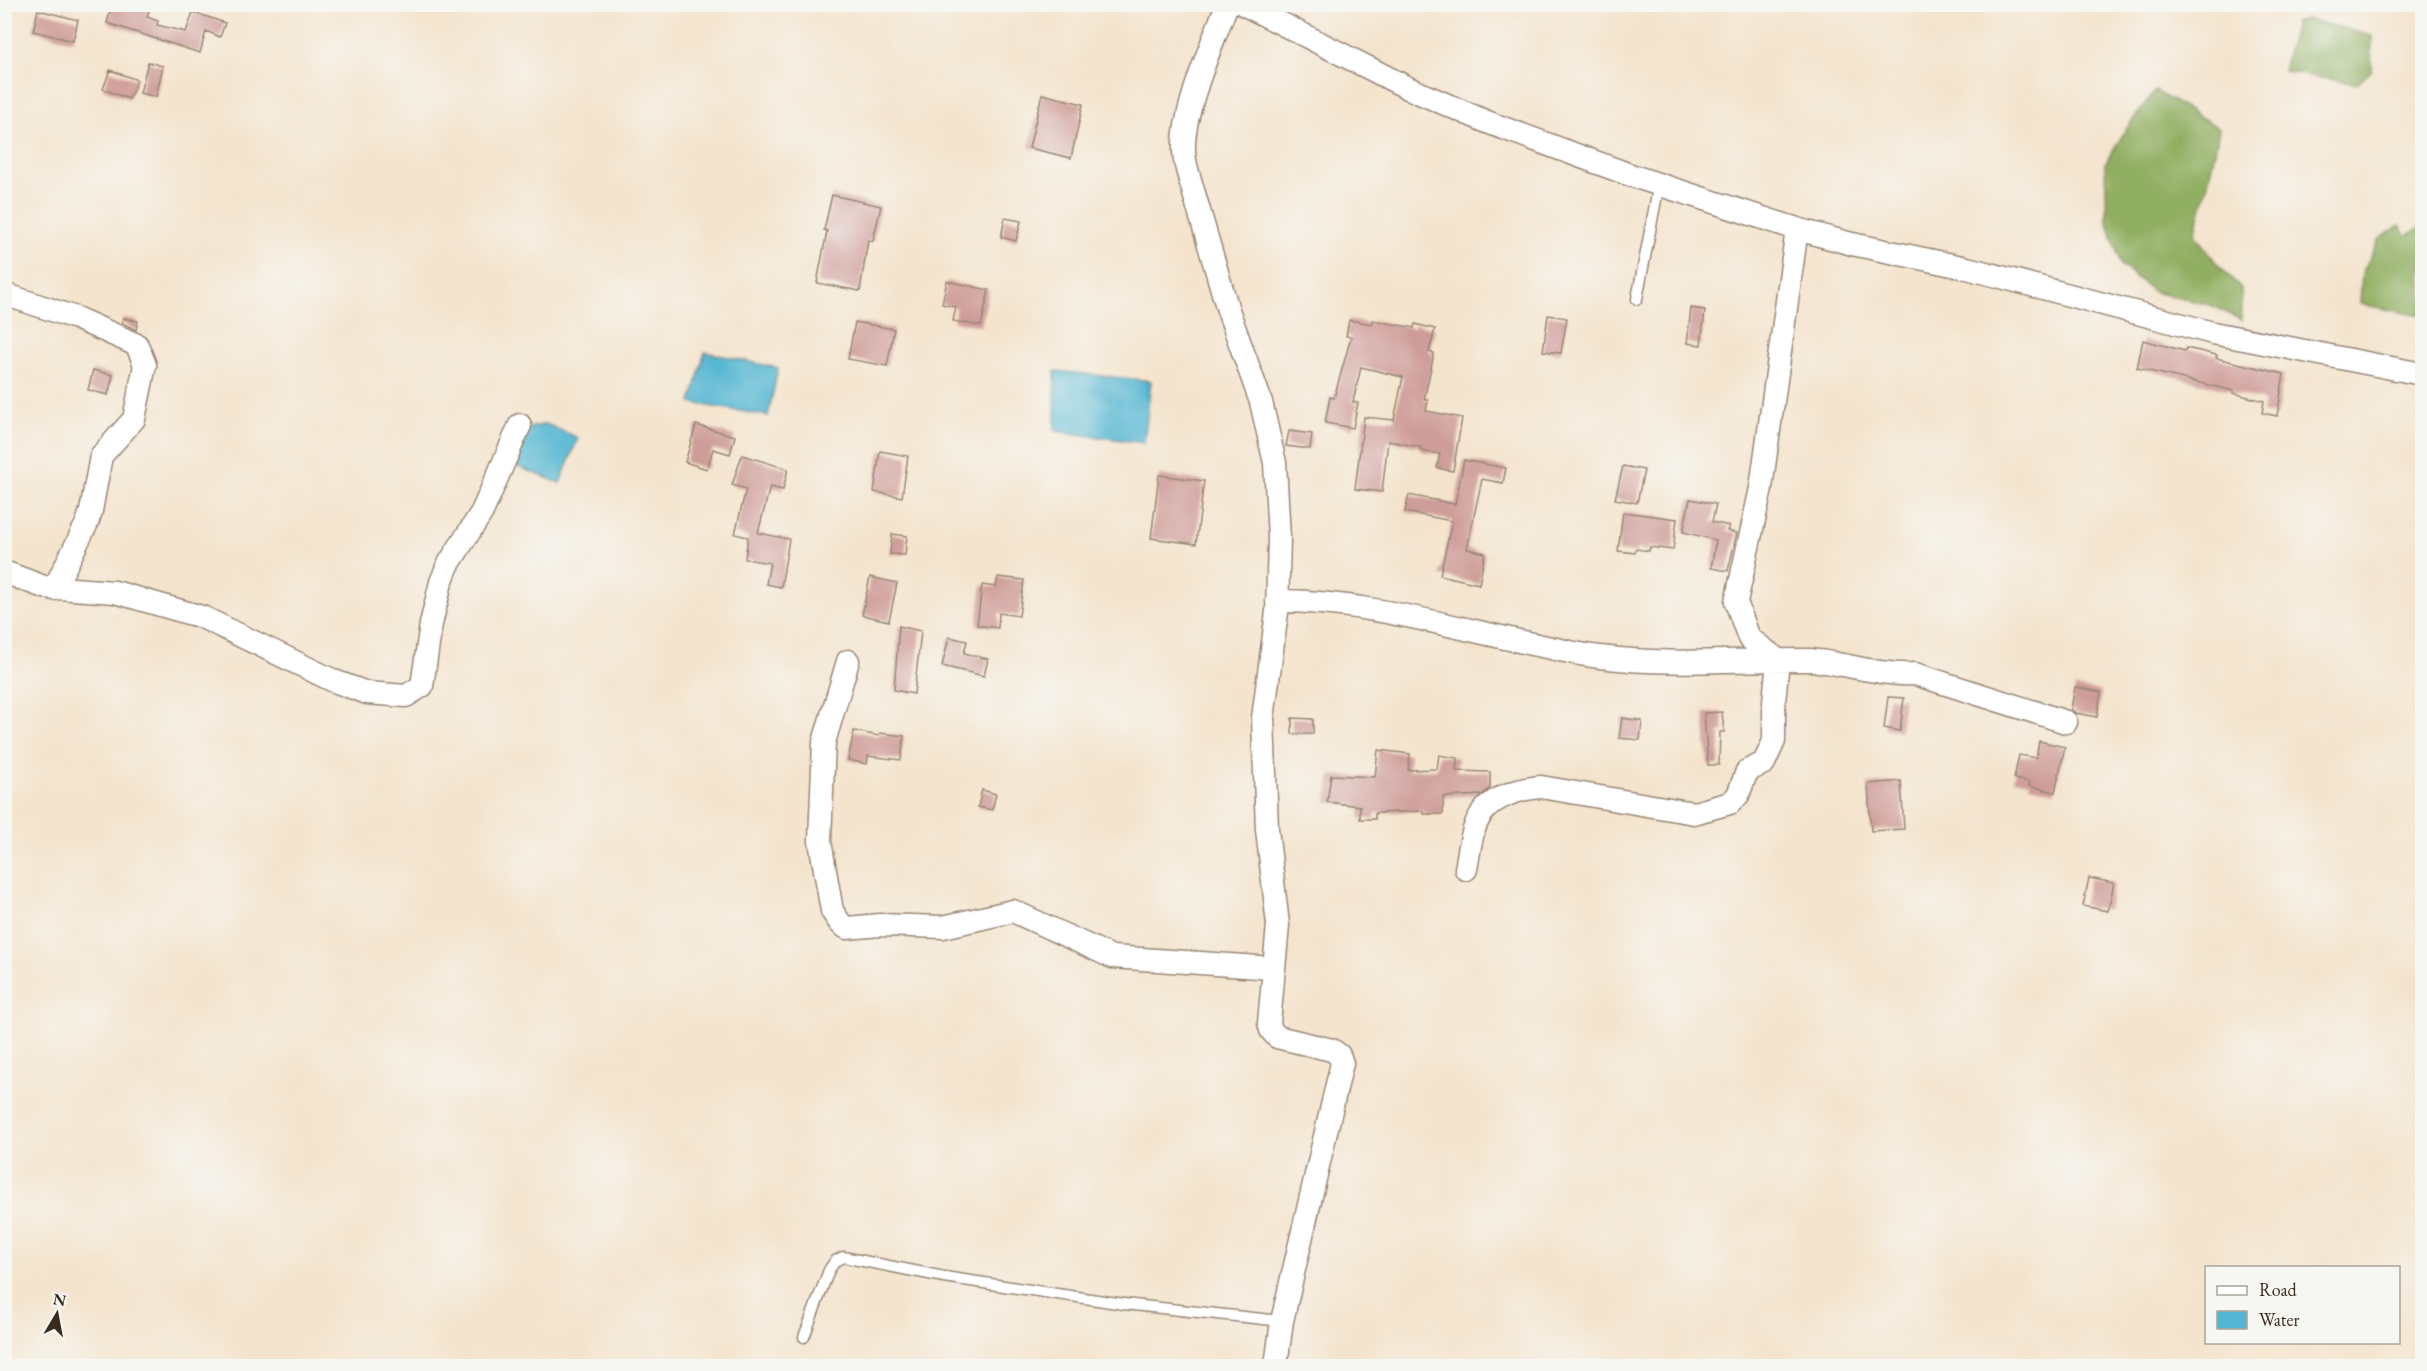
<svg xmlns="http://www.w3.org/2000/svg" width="2427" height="1371" font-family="'EB Garamond',serif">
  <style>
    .forest { fill: #91af62; stroke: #666c40; stroke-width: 1.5 }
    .water { fill: #53b6d2; stroke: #477078; stroke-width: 1.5 }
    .building { fill: #cf9d99 }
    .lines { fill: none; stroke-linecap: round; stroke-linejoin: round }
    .service-casing { stroke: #988776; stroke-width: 13 }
    .minor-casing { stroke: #988776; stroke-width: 25 }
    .service { stroke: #fff; stroke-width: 10 }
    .minor { stroke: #fff; stroke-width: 22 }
  </style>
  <rect width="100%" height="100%" fill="#f6f6f2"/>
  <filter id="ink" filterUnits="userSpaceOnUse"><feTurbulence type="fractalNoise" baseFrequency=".0167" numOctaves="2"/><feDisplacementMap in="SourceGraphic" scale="12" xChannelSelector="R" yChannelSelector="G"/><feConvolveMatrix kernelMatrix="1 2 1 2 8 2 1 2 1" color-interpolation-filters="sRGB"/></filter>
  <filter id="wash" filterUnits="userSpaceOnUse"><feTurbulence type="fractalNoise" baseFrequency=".008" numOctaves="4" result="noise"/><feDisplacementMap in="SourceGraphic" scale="24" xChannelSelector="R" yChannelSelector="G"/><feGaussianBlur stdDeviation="1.35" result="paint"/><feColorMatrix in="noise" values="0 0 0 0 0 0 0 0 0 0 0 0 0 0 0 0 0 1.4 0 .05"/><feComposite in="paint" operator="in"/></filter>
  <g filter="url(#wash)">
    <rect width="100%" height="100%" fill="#f4e4cd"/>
    <!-- forest -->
    <path class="forest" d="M2305 19 2372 36 2371 71 2357 84 2283 71 2295 22Z
      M2155 91 2219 128C2214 164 2203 199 2195 235L2217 264 2241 288 2242 320 2213 306 2154 292 2121 265 2107 220 2105 163 2130 124Z
      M2400 225 2405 236 2420 228 2422 229V311L2420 316 2360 304 2362 273 2380 239Z"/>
    <!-- water -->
    <path class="water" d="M705 352 778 368 768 416 691 403Z
      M1055 371 1151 381 1144 443 1055 431Z
      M546 424 578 438 560 483 508 463 525 429Z"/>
    <g id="blocks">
      <!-- building -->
      <path class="building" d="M112 4H151L147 17 158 21 157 25 186 32 193 12 225 23 220 37 206 31 200 53 107 23Z
        M38 10 78 20 73 41 33 31Z
        M148 62 163 66 156 97 140 93Z
        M110 70 137 80 129 99 103 89Z
        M1042 94 1083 104 1071 158 1029 148Z
        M832 195 881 206 873 241 868 240 860 291 817 283 827 231 824 230Z
        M1005 218 1021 221 1016 241 1001 237Z
        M947 281 989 290 981 326 953 321 956 307 942 304Z
        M1691 308 1705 310 1701 345 1687 343Z
        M1548 315 1567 318 1561 353 1543 351Z
        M123 318 138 321 136 330 122 323Z
        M1349 320 1372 324 1373 320 1414 328 1415 324 1435 329 1429 352 1434 353 1424 400H1428L1426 411 1462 418 1453 471 1437 468 1440 454 1420 451 1421 447 1388 441 1382 492 1355 489 1364 417 1394 420 1403 377 1361 367 1353 402 1358 403 1353 428 1325 423 1330 397 1334 398 1351 337 1346 336Z
        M855 322 894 329 887 366 848 359Z
        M2143 340 2185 351 2186 348 2217 355 2216 358 2284 374 2277 416 2262 413 2264 401 2233 393 2234 391 2137 368Z
        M93 370 113 375 108 395 88 390Z
        M696 425 735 436 730 454 713 449 707 469 685 462Z
        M1289 431 1312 434 1310 449 1286 446Z
        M880 451 908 456 902 497 874 492Z
        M742 455 788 469 783 490 770 487 758 533 789 539 781 587 766 584 770 563 745 559 748 537 735 534 746 489 732 485Z
        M1464 460 1506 468 1503 483 1482 479 1467 549 1485 553 1479 584 1440 575 1452 521 1405 512 1409 495 1455 504Z
        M1623 466 1644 470 1637 503 1615 499Z
        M1159 475 1204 481 1196 544 1151 538Z
        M1690 499 1716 504 1712 522 1729 526 1727 531 1737 533 1728 571 1711 568 1716 540 1683 532Z
        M1623 512 1677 519 1673 550 1650 547 1649 551 1636 549 1635 553 1618 551Z
        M892 534 907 536 905 555 890 554Z
        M870 577 897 583 889 621 862 615Z
        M998 577 1024 580 1019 616 999 613 998 628 977 625 982 585 996 587Z
        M899 626 921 631 914 694 894 690Z
        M949 637 967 641 964 653 988 659 984 676 942 666Z
        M2075 687 2101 692 2097 717 2076 713 2071 709Z
        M1888 697 1904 698 1900 731 1884 728Z
        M1722 712 1724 732H1720L1719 765H1708L1704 713Z
        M1292 718 1313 719V734H1292Z
        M1622 718 1642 721 1640 740 1619 738Z
        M854 731 879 736 880 733 904 736 901 760 868 756 867 764 848 760Z
        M2039 741 2065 747 2055 792 2029 786 2030 782 2014 779 2019 755 2036 758Z
        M1378 750 1410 754 1408 770 1437 769 1439 755 1458 758 1456 771 1490 772V788L1482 795 1443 797V814H1424V811L1375 813V819H1360V806L1327 802 1331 775 1375 777Z
        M1901 781 1904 829 1871 831 1868 784Z
        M982 790 996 794 992 810 978 807Z
        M2089 878 2114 883 2108 911 2083 906Z"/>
    </g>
  </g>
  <g filter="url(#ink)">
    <use href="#blocks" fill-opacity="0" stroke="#988776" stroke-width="1.5"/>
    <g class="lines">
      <!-- service casing -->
      <g class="service-casing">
        <path id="service" d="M1637 299 1659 184
          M804 1337 829 1270 835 1261 843 1257 944 1277 1124 1304 1282 1321"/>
      </g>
      <!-- minor casing -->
      <g class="minor-casing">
        <path id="minor" d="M1227 4C1213 42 1182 112 1184 150 1184 158 1186 166 1188 173L1228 310 1261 402 1275 463 1279 538 1277 612 1263 718 1267 829 1278 925 1269 1023 1271 1030 1277 1037 1332 1050 1339 1055 1342 1063 1282 1321 1276 1366
          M1243 4 1408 88 1487 122 1633 176 1797 229 1852 244 1967 268 2213 333 2422 374
          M4 294 76 318 137 345 145 365 134 419 101 456 91 511 87 523 54 589
          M4 572 44 587 115 592 202 617 334 681 367 693 406 696 422 686 431 624 441 582 448 565 482 512 520 425
          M1277 601C1368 601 1454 628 1542 646 1561 650 1581 655 1600 657 1670 666 1740 659 1810 660 1845 663 1880 676 1915 674L2066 722
          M848 661 824 742 820 841 832 911 840 923 847 928 880 925 943 927 1013 911 1112 957 1274 968
          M1466 869C1469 854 1470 838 1476 824 1486 798 1517 789 1541 787L1694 813 1730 803 1738 795 1747 771 1764 763 1774 741V702L1778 660 1749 638 1736 602 1761 488 1797 229"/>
      </g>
      <!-- service -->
      <use href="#service" class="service"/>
      <!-- minor -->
      <use href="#minor" class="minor"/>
    </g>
  </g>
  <!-- margin -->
  <rect width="2427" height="1371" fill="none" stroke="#f6f6f2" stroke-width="24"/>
  <!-- legend -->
  <rect x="2205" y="1266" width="195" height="78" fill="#f6f6f2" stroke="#aba49d" stroke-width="1.5"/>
  <rect x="2217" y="1286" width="30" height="9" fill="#ffffff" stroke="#aba49d" stroke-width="1.5"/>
  <text x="2259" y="1296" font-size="18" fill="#3b2a1e">Road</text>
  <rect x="2217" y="1311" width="30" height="18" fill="#53b6d2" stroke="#aba49d" stroke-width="1.5"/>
  <text x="2259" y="1326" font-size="18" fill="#3b2a1e">Water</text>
  <!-- north arrow -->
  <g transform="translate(57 1314) rotate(10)" stroke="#f6f6f2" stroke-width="4.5" paint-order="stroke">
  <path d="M0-4.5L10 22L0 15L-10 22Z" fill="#3b2a1e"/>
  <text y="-9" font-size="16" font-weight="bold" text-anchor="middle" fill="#3b2a1e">N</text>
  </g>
</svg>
